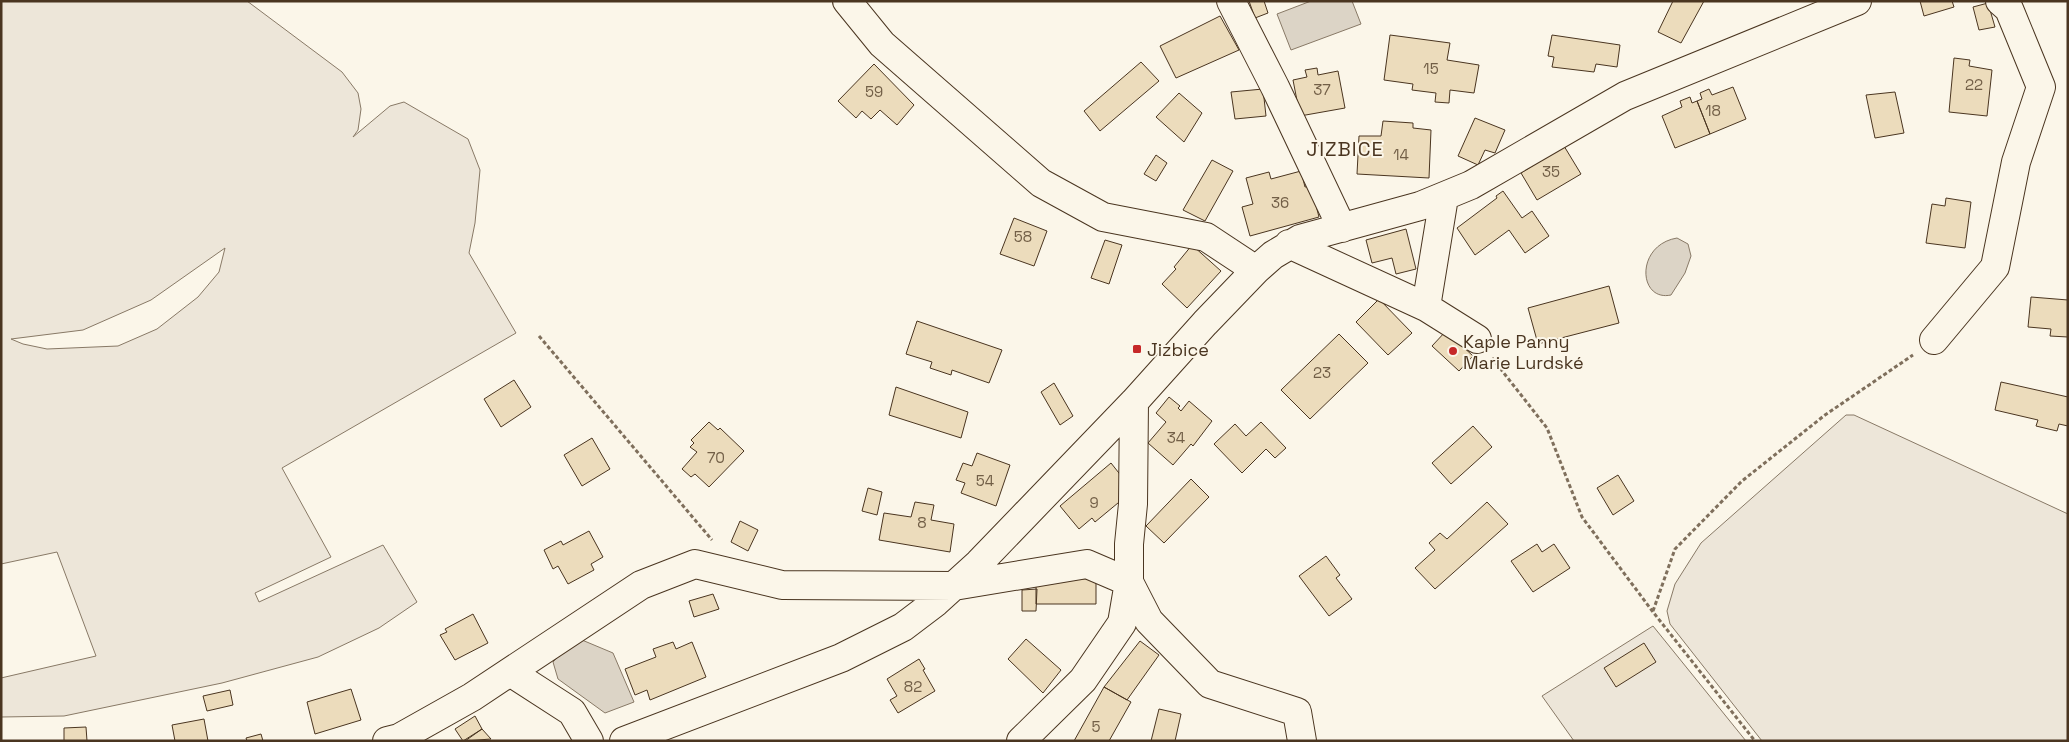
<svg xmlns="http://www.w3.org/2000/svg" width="2069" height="742" font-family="'Space Grotesk',sans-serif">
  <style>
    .green { fill: #ede6d9; stroke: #887966; fill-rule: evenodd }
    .water { fill: #dcd4c6; stroke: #887966 }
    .building { fill: #ecdcbc; stroke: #4a3520 }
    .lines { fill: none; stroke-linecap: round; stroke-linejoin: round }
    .minor-casing { stroke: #4a3520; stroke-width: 30 }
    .path { stroke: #7f6f5c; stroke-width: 3; stroke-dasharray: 4 2.5; stroke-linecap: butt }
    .minor { stroke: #fbf6e9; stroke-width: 28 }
    .poi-dot { fill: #c62828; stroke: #fbf6e9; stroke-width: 2 }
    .labels { text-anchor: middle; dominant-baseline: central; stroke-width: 4; stroke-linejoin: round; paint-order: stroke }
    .number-label { font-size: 15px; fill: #725f47 }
    .poi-label { font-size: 18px; fill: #4a3520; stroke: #fbf6e9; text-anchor: start }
    .quarter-label { font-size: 20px; letter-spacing: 1px; fill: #4a3520; stroke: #fbf6e9 }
  </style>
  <rect width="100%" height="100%" fill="#fbf6e9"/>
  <!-- green -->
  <path class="green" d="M1 1H247L342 72 358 93 361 109 358 130 353 137 390 106 404 102 468 139 480 170 475 223 469 253 516 333 282 468 331 557 255 593 259 602 383 545 417 602 379 628 318 657 222 683 64 716 1 717V678L96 656 57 552 1 564ZM225 248 219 272 198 297 157 329 118 346 47 349 23 344 11 339 83 330 151 300Z
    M1846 415H1854L2068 514V741H1762L1670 624 1667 611 1675 584 1701 543Z
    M1653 626 1746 741H1574L1542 696Z"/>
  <!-- water -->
  <path class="water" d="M1311 1H1352L1361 24 1291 50 1277 14Z
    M1677 238 1688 244 1691 256 1685 273 1671 295C1638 302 1635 245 1677 238Z
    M582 640 613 653 634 702 605 713 558 679 553 662 570 645Z"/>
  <!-- building -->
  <path class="building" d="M1249 1H1264L1268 13 1255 18Z
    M1673 1H1704L1681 43 1658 32Z
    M1920 1H1952L1954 7 1924 16Z
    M1988 3 1995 27 1979 30 1973 7Z
    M1220 16 1239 50 1176 78 1160 46Z
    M1390 35 1450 43 1447 60 1479 65 1474 93 1450 90 1449 103 1435 102 1436 93 1412 90 1413 84 1384 80Z
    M1552 35 1620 45 1617 67 1596 64 1594 72 1552 67 1554 57 1548 56Z
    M1954 58 1970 60 1969 66 1992 70 1987 116 1949 112Z
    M1141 62 1159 81 1100 131 1084 111Z
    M874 64 914 105 897 125 880 110 871 119 862 111 856 118 838 101Z
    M1317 68 1318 75 1338 71 1345 108 1300 116 1293 80 1307 77 1305 70Z
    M1733 87 1746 119 1710 134 1697 101 1702 99 1700 93 1709 89 1712 95Z
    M1263 89 1266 116 1235 119 1231 92Z
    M1895 92 1904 133 1875 138 1866 95Z
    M1179 93 1202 113 1184 142 1156 117Z
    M1690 97 1692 103 1697 101 1710 134 1675 148 1662 116 1682 107 1680 101Z
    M1475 118 1505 130 1495 153 1485 150 1478 165 1458 156Z
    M1383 121 1413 123V128L1431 130 1429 178 1357 174 1359 136H1381Z
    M1564 146 1581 174 1537 200 1521 173Z
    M1156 155 1167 163 1156 181 1144 174Z
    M1212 160 1233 171 1205 221 1183 210Z
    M1301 171 1305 187 1311 186 1319 217 1250 236 1242 207 1253 204 1246 178 1269 172 1271 179Z
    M1503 191 1522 218 1532 211 1549 236 1525 253 1509 230 1475 255 1457 228 1497 198 1496 196Z
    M1946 198 1971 202 1965 248 1926 243 1932 204 1945 206Z
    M1014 218 1047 231 1034 266 1000 254Z
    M1406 229 1416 269 1396 274 1392 258 1372 263 1366 240Z
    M1105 240 1122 245 1109 284 1091 278Z
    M1192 245 1221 271 1187 308 1162 284 1176 269 1174 267Z
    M1609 286 1619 323 1538 344 1528 308Z
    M2031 297 2068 300V337L2050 336 2051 329 2028 327Z
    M1379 299 1412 333 1388 355 1356 322Z
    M917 321 1002 350 989 383 952 370 951 375 930 368 932 362 906 354Z
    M1446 331 1473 356 1459 371 1432 346Z
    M1339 334 1368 363 1310 419 1281 390Z
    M514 380 531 407 501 427 484 399Z
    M2001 382 2068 397V426L2059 424 2057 431 2036 426 2038 420 1995 410Z
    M1054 383 1073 416 1060 425 1041 392Z
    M896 387 968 412 961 438 889 415Z
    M1169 397 1180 406 1178 408 1181 411 1189 401 1212 421 1193 446 1191 444 1173 465 1148 443 1166 422 1156 413Z
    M709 422 718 430 720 428 744 451 709 487 695 474 691 477 682 469 697 452 690 447 694 443 691 440Z
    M1261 422 1286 448 1275 458 1266 449 1242 473 1214 444 1235 424 1246 436Z
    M1473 426 1492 447 1451 484 1432 463Z
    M592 438 610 469 582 486 564 455Z
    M977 453 1010 465 996 506 961 493 965 483 956 480 963 463 972 466Z
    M1111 463 1130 487 1124 498 1095 522 1092 518 1079 529 1060 506Z
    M1618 475 1634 501 1613 515 1597 488Z
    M1191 479 1209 497 1164 543 1146 526Z
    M868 488 882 492 877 515 862 511Z
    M915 502 934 505 931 520 954 524 950 552 879 540 884 513 911 517Z
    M1487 502 1508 524 1435 589 1415 568 1435 550 1429 543 1440 533 1447 539Z
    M740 521 758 530 748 551 731 542Z
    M589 531 603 557 591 564 594 570 568 584 558 566 553 569 544 550 561 541 563 545Z
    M1537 544 1542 552 1554 544 1570 568 1533 592 1511 561Z
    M1326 556 1340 575 1336 578 1352 599 1329 616 1299 576Z
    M1036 578 1096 579V604H1036Z
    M1037 589 1036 611H1022V590Z
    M713 594 719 609 694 617 689 601Z
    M473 614 488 643 455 660 440 635 447 632 445 629Z
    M1026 639 1061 670 1043 693 1008 659Z
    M1140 641 1159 655 1127 700 1104 687Z
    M673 642 676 649 692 642 706 677 650 700 647 690 635 695 625 669 656 657 653 649Z
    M1644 643 1656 662 1616 687 1604 668Z
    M919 659 925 669 923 670 935 691 898 713 890 700 897 696 887 679Z
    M1104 687 1131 702 1109 741H1074Z
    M351 689 361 720 315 734 307 702Z
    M230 690 233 705 207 711 203 696Z
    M1159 709 1181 714 1175 741H1151Z
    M475 716 482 729 463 741 455 729Z
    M204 719 208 741H175L172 725Z
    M86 727 87 741H64V728Z
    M482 729 491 739 465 741Z
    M261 734 263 741H247L246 738Z"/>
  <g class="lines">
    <!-- minor casing -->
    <g class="minor-casing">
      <path id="minor" d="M847 1 882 44 1041 183 1103 217 1206 237 1256 270
        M1231 1 1275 87 1342 228
        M1289 244 1426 307 1477 339
        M1426 307 1444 197
        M1934 340 1995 267 2016 162 2041 87 2009 9 2000 1
        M510 672 572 712 589 741
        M387 741 399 738 472 697 641 585 695 564 782 585 954 586 1087 564 1129 582 1149 621 1210 684 1297 712 1302 741
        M624 741 841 658 903 627 936 602 979 563 1134 402 1205 323 1256 270 1273 255 1300 239 1420 206 1471 185 1625 96 1857 1
        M1021 741 1083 680 1122 623 1129 582V544L1133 504 1134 402"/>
    </g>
    <!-- path -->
    <path class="path" d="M539 336 712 540
      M1492 358 1547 428 1582 517 1653 612 1755 741
      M1653 611 1675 549 1742 481 1825 415 1913 355"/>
    <!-- minor -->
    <use href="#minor" class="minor"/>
  </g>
  <!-- markers -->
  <g class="poi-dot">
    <rect x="1132" y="344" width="10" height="10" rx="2.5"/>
    <circle cx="1453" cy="351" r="5"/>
  </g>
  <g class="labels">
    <!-- number labels -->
    <g class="number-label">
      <text x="1431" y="68">15</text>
      <text x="1974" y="84">22</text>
      <text x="1322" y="89">37</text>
      <text x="874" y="91">59</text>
      <text x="1713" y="110">18</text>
      <text x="1401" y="154">14</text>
      <text x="1551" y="171">35</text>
      <text x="1280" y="202">36</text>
      <text x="1023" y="236">58</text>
      <text x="1322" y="372">23</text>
      <text x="1176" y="437">34</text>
      <text x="716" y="457">70</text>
      <text x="985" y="480">54</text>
      <text x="1094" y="502">9</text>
      <text x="922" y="522">8</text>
      <text x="913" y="686">82</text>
      <text x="1096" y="726">5</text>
    </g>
    <!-- poi labels -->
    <g class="poi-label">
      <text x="1463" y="341">Kaple Panny<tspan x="1463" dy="21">Marie Lurdské</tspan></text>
      <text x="1147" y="349">Jizbice</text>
    </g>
    <!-- quarter labels -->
    <g class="quarter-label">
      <text x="1345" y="149">JIZBICE</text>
    </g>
  </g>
  <!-- border -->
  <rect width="2069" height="742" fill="none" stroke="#4a3520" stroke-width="5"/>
</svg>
